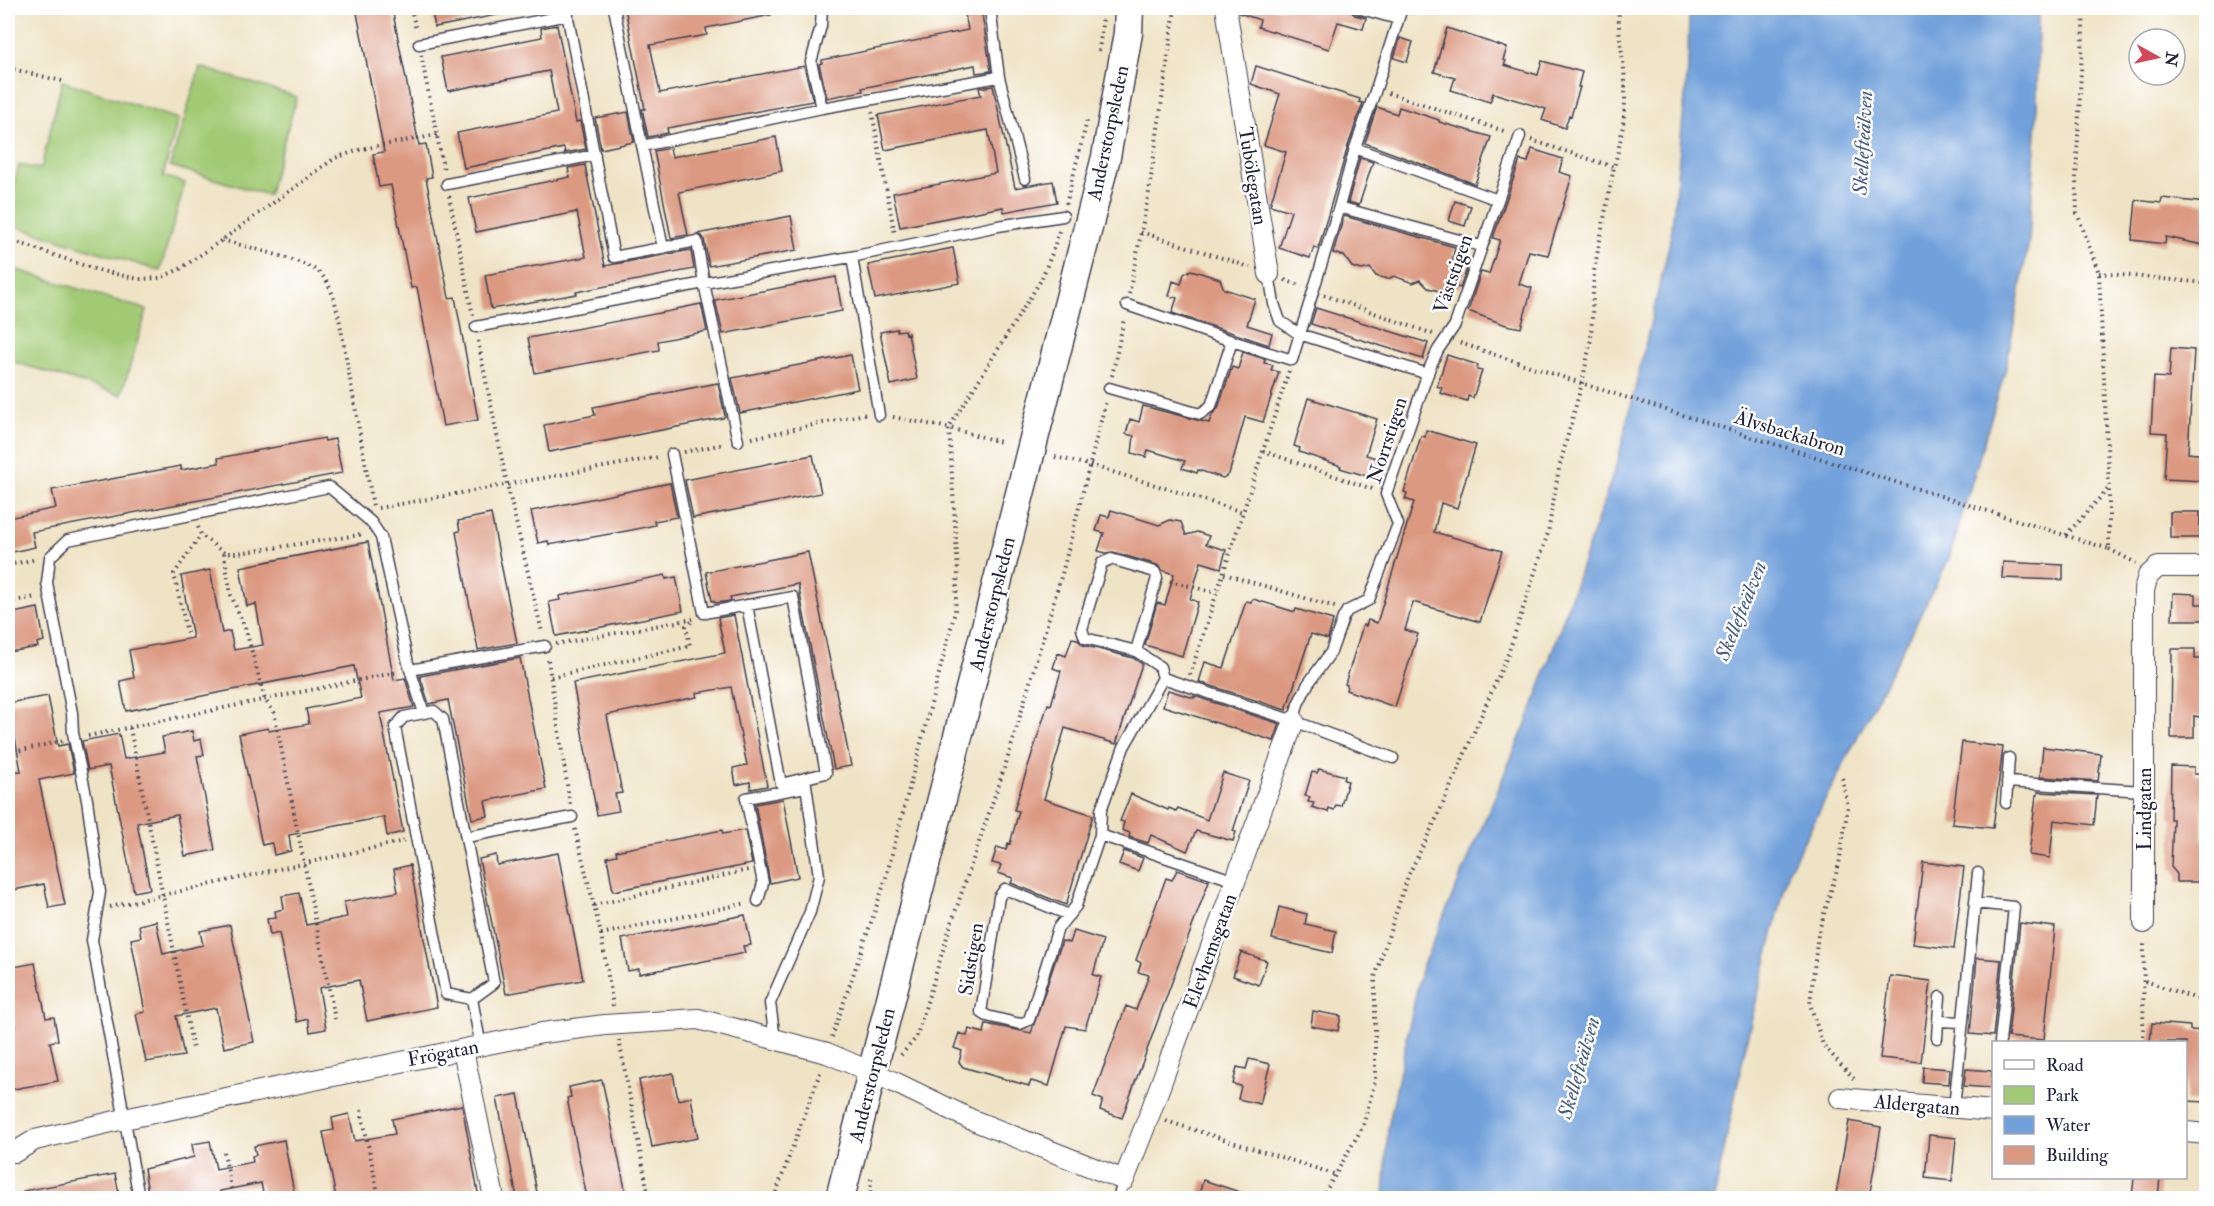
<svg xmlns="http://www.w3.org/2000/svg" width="2214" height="1206" font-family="'IM FELL Double Pica',serif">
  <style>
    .green { fill: #a2ca75; stroke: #627658; stroke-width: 1.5 }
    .water { fill: #71a0da; stroke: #4a618a; stroke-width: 1.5 }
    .building { fill: #db9981 }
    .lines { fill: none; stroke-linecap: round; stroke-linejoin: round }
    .service-casing { stroke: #413f50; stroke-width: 13 }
    .minor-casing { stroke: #413f50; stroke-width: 22 }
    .secondary-casing { stroke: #413f50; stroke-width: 31 }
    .path { stroke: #413f50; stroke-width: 4; stroke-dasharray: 1.5 4.5; stroke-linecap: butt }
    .service { stroke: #fff; stroke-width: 10 }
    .minor { stroke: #fff; stroke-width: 20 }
    .secondary { stroke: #fff; stroke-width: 28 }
    .labels { text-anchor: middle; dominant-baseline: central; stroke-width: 5; stroke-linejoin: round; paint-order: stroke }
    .street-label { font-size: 20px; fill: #22223b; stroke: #fff }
    .water-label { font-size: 21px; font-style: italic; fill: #465b83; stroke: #fff }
  </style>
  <rect width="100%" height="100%" fill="#fff"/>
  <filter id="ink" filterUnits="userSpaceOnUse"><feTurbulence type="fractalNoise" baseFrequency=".0167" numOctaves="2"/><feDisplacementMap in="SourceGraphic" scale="12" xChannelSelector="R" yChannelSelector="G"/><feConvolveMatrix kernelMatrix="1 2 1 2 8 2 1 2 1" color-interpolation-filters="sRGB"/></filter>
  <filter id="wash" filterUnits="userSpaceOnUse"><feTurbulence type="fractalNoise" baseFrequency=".008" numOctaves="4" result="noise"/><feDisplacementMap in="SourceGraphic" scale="24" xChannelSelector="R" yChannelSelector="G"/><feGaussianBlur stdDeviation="1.35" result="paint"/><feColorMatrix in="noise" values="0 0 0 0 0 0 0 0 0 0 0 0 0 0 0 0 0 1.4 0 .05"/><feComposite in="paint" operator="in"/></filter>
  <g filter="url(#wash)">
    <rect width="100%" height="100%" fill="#efe3c5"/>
    <!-- green -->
    <path class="green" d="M200 67 297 97 268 195 170 166Z
      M62 81 178 119 163 176 185 183 160 271 8 224V208L19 165 41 169Z
      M8 267 147 310 121 395 8 360Z"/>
    <!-- water -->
    <path class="water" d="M1689 8H2038L2037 117 2029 240 2006 368 1949 559 1789 870 1748 1034 1714 1198H1384L1388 1128 1421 970 1533 707 1618 460 1671 237 1688 68Z"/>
    <g id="blocks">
      <!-- building -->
      <path class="building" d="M385 8H392L419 145 426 144 432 177 426 178 449 298 455 297 478 420 443 426 417 287 411 288 391 185 379 187 373 154 384 152 357 13Z
        M431 8H496L497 15 435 27Z
        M625 8H770L771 15 706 28 707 35 650 45 660 93 804 66 813 101 667 128 668 133 648 137 642 109H645Z
        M964 8H981L991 71 976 73 975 65 862 88 863 91 827 98 819 64 822 63V60L968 30Z
        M1238 8H1347L1355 15 1366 18 1363 29 1338 22 1329 49 1258 27 1260 20 1239 13Z
        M557 25 576 122 580 121 586 149 565 153 564 148 464 168 457 133 557 113 549 71 448 91 441 57 542 37 541 28Z
        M1447 28 1507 48 1503 60 1506 61 1504 65 1538 75 1542 61 1582 72 1578 87H1580L1571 116 1569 115 1565 128 1542 120 1546 109 1493 93 1490 102 1451 90 1455 78 1434 72Z
        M1400 38 1413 42 1407 62 1394 58Z
        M1256 66 1360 99 1359 102 1363 103 1348 146 1318 249 1314 247 1310 258 1279 248 1291 211 1270 205 1286 152 1264 145 1280 94 1251 84Z
        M993 86 1015 188 1053 181 1057 202 1004 212 1003 207 900 227 893 193 996 173 988 130 885 150 878 115 981 95 979 88Z
        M1377 107 1397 114 1399 107 1436 119 1439 120V122L1491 137 1475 184 1365 143Z
        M628 112 634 142 601 149 595 118Z
        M776 137 782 171 679 192 688 235 671 238 654 151 670 148 672 157Z
        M1532 149 1563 159 1559 172 1572 176 1548 255 1529 251 1519 284 1532 288 1521 328 1506 325 1468 311 1481 272 1489 274 1500 240 1493 238 1520 160 1528 162Z
        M1360 158 1373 162 1359 205 1348 202Z
        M585 165 605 266 691 250 694 269 576 292 577 294 491 309 485 275 586 257 577 212 476 232 469 198 570 177 568 168Z
        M2162 198 2206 203V239H2204L2203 245 2166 237 2165 244 2132 240 2136 200 2161 203Z
        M1455 201 1471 206 1465 226 1449 221Z
        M791 216 797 250 709 266 704 239 702 236 697 234Z
        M1344 216 1455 247 1452 263 1467 268 1460 288 1453 286 1439 291 1428 288 1420 280 1413 283 1394 276 1388 279 1376 276 1370 268 1362 270 1352 267 1344 256 1333 253Z
        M953 248 960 283 875 299 868 265Z
        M1191 270 1220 279 1224 289 1255 299 1247 325 1272 333 1269 345 1172 313 1177 298 1169 296 1173 281 1181 284 1184 274Z
        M836 277 842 311 723 334 715 300Z
        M701 304 707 331 658 341 659 350 535 373 528 338 676 310V309Z
        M1316 308 1428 343 1423 359 1311 324Z
        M897 329V331L905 330 906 334 908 333 917 379 891 385 880 332Z
        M2171 348 2194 350 2188 453 2206 455V480L2204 481 2164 479 2167 433 2151 432 2154 377 2169 378Z
        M1243 352 1265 359 1264 363 1273 365 1271 370 1279 372 1263 422 1245 417 1229 474 1223 478 1198 470 1197 473 1182 468 1185 461 1148 450 1146 457 1132 453 1134 436 1126 434 1130 419 1139 422 1143 406 1209 423 1212 415 1218 408 1232 367 1238 369Z
        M851 355 858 389 740 413 732 378Z
        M1447 355 1478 365 1477 370 1482 371 1473 398 1468 396 1467 401 1440 393 1442 388 1437 386Z
        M718 383 725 416 723 418 549 452 544 425 595 415 593 407Z
        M1308 398 1377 419 1366 455 1383 460 1377 479 1340 468 1341 466 1299 452 1300 448 1294 446Z
        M1426 430 1476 445 1457 508 1441 503 1434 532 1502 551 1480 622 1413 602 1405 630 1418 634 1395 707 1346 690 1347 685 1345 684 1363 625 1366 626 1368 620 1377 623 1414 502 1405 499 1407 493 1404 492 1421 436 1425 437Z
        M324 438 325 441 335 439 342 473 32 532 35 547 8 553V518L56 508 52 490 181 466V470L219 463 218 458Z
        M813 455 821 493 693 518 685 480Z
        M670 483 677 517 654 521 655 525 632 530 549 545 548 541 538 543 531 511Z
        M1111 510 1159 525 1170 520 1181 522 1186 535 1197 532 1209 536 1206 544 1226 550 1221 568 1201 562 1190 599 1198 602 1182 656 1145 645 1157 603 1165 605 1174 574 1164 571 1157 565 1113 552 1106 553 1098 551 1104 533 1096 531 1101 515 1109 517Z
        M2170 512H2200V538H2170Z
        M491 514 517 643 478 650 456 532 460 531 458 521Z
        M368 542 394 680 405 678 414 707 380 713 403 832 387 836 384 817 289 835 291 851 274 855 272 843 262 845 239 734 268 728 269 731 309 724 306 709 361 698 354 666 126 711 120 681 134 678 129 650 193 638 181 576 210 570 222 633 230 631 234 650 263 645 256 604 247 606 240 567Z
        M808 552 851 766 834 769 798 584 730 597 731 601 715 603 714 601H712L706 572Z
        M2003 562 2063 565V580L2002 578Z
        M665 575 666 579 676 577 683 611 556 636 549 602 560 600 559 596Z
        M2173 593 2196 594V604H2206V620H2172Z
        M1253 599 1295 612 1296 609 1333 620 1328 639 1311 634 1286 710 1199 682 1205 662 1224 668 1246 601 1251 602Z
        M38 608 44 641 37 643 38 647 10 652 9 648H8V614Z
        M734 615 767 786 751 789 750 782 736 785 733 768 747 765 731 687 696 693 697 697 607 715 622 793 615 794 619 811 597 815 573 683 725 653 718 618Z
        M1072 638 1077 639 1083 645 1133 658 1142 664 1116 744 1065 728 1044 799 1093 815 1066 905 1011 883 1013 878 998 873 1001 865 992 863 997 847 1006 850 1008 843 1010 844 1019 811 1014 810 1048 704 1051 705 1061 671 1053 668 1058 653 1066 656Z
        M2172 649H2195V659H2206V718L2194 716V738H2171Z
        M520 658 546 789 485 801 488 816 472 819 448 700 429 704 420 676Z
        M1168 690 1194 698V696L1280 724 1274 741 1163 706Z
        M48 696 58 746 68 744 74 773 39 780 65 905 49 908 44 884 8 891V772L21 771 14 732 8 734V703Z
        M192 731 194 741 201 739 204 755 197 756 215 850 185 856 177 815 137 823 150 889 134 892 109 766 88 770 82 741 119 734 124 759 165 752 162 737Z
        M1962 742 2003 747 1993 828 1952 824Z
        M2043 747 2101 754 2098 781 2040 777Z
        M2171 766 2194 767V774H2206V796L2203 795 2202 839H2206V882H2177V874L2171 867 2173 819H2170Z
        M1319 769 1345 776 1344 780 1348 781 1341 806 1336 805 1334 810 1329 808 1328 812 1312 807 1314 803 1308 802 1310 797 1305 796 1312 772 1317 773Z
        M1223 773 1249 781 1233 831 1236 832 1233 841 1196 831 1187 851 1151 835 1148 843 1129 837 1130 833 1122 830 1124 822 1120 821 1131 794 1168 810 1169 808 1176 811 1178 808 1207 820Z
        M2038 792 2097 795 2094 825 2054 820 2050 858 2029 855 2036 795H2038Z
        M783 799 798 877 770 883 755 804Z
        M722 830 723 834 745 830 752 864 613 891 607 857 617 855 616 851Z
        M1124 851 1143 858 1138 871 1119 864Z
        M558 853 583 980 506 994 479 859 496 855 497 865Z
        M1923 862 1964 867 1954 949 1913 944Z
        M410 865 437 1007 367 1021 359 980 319 988 326 1029 310 1032 308 1019 297 1022 279 933 270 935 267 919 276 918 275 911 284 909 282 896 299 893 306 925 347 917 344 902 398 892 394 869Z
        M1177 870 1209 881 1122 1118 1100 1110 1103 1100 1093 1096 1126 1006 1136 1010 1149 975 1138 972 1141 963 1136 960 1166 878 1172 880Z
        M1279 907 1307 914 1305 924 1336 931 1332 953 1272 939Z
        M745 915 751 945 743 946 745 953 639 974V969L628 971 622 939Z
        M156 921 163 954 203 945 200 931 230 925 254 1042 224 1048 216 1008 176 1016 184 1056 146 1062 136 1014 145 1012 131 939 141 937 139 925Z
        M2020 923 2055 927 2044 1040 2008 1037Z
        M1074 931 1103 940 1093 975 1101 977 1085 1029 1066 1026 1049 1086 1031 1081 1029 1086 963 1067 959 1062 962 1051 954 1048 959 1033 967 1036 969 1029 984 1033 986 1024 1031 1033 1062 941 1070 943Z
        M1241 952 1267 961 1259 985 1233 976Z
        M1977 958 2001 960 1993 1036 1970 1034Z
        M35 963 46 1018 54 1017 58 1040 50 1042 58 1081 8 1090V1027H15L8 985V968Z
        M1890 976 1931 981 1921 1062 1880 1058Z
        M1313 1011 1341 1016 1338 1031 1311 1026Z
        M2152 1023 2190 1026V1030L2206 1031V1102L2186 1101V1042H2150Z
        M1249 1059 1270 1064 1260 1104 1238 1099 1241 1086 1233 1084 1237 1067 1246 1069Z
        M1923 1067 1950 1069 1949 1084 1922 1082Z
        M1966 1069 1992 1071 1991 1088 1964 1086Z
        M673 1073 678 1100 691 1097 698 1138 652 1147 639 1080Z
        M602 1080 627 1198H587L567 1098 571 1097 569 1087Z
        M518 1094 538 1198H517L497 1098Z
        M462 1105 479 1198H336L323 1132 334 1130 332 1118 349 1114 355 1141 395 1134 392 1119Z
        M1849 1121 1881 1127 1869 1198 1836 1194Z
        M1929 1135 1956 1138 1952 1181 1925 1178Z
        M284 1140 295 1198H264L261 1183 220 1191 222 1198H149L144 1169 194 1157 192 1144 210 1141 216 1169 253 1162 252 1156 256 1155 254 1146Z
        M115 1174 120 1198H23V1191Z
        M2134 1178H2160L2158 1198 2132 1197Z
        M1203 1180 1249 1195V1198H1198Z"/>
    </g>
  </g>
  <g filter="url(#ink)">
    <use href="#blocks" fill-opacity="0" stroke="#413f50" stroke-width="1.5"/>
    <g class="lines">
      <!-- service casing -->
      <g class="service-casing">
        <path id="service" d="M566 8 614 257 697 241 704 283 738 441
          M614 8 663 248
          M990 8 999 77 1025 179
          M1358 8 1398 19
          M419 44 568 15
          M822 108 999 77
          M642 146 822 108 811 62 821 26 822 8
          M1355 148 1498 200
          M447 184 595 155
          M1339 207 1481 246
          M852 257 879 415
          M1269 274 1274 304 1280 321 1299 334 1428 374
          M476 327 704 283 856 256 998 226 1063 216
          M1232 341 1292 360 1339 207 1355 148 1376 89 1402 8
          M1109 388 1200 414 1211 406 1232 341 1127 305
          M672 454 704 613 793 597 826 773 781 784 747 605
          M410 670 545 646
          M1163 678 1294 721 1393 758
          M1294 721 1298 704 1308 684 1331 652 1343 618 1347 611 1369 600 1398 524 1386 494 1430 367 1438 350 1455 325 1520 136
          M2007 782 2143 791
          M2006 803 2009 758
          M1100 835 1235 881
          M466 837 572 817
          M758 901 763 883 746 798 806 787
          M1975 903 2014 907 2000 1042
          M1069 915 1005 889 999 897 981 1012 987 1016 1020 1024 1029 1020 1058 928 1076 906 1100 835 1101 810 1124 747 1163 678 1160 667 1136 651 1085 638 1082 629 1102 563 1111 559 1155 572 1157 578 1136 651
          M1940 997 1938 1021 1963 1022
          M472 999 446 994 395 727 404 717 434 711 443 719 494 983 472 999 481 1047
          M1937 1038 1938 1021
          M775 1039 770 1003 810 912 819 876 805 778
          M1954 1108 1978 873
          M139 1198 92 940 100 892 87 800 73 733 72 713 47 583 50 557 68 540 329 487 371 522 381 537 408 663 424 713
          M1118 1198 1124 1180"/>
      </g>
      <!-- minor casing -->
      <g class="minor-casing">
        <path id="minor" d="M1226 8 1269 274
          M2144 923V590L2148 576 2158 567H2206
          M463 1050 494 1198
          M1840 1098 1994 1111
          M2186 1132 2206 1134
          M15 1152 35 1140 124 1119 542 1033 605 1025 698 1019 827 1053 892 1081 970 1119 1124 1180 1149 1116 1294 721"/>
      </g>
      <!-- secondary casing -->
      <g class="secondary-casing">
        <path id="secondary" d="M840 1198 1106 157 1128 33 1129 8"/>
      </g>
      <!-- path -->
      <path class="path" d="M411 8 416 30
        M8 47 11 8
        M1099 51 1103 17
        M421 55 444 171
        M8 68 62 81
        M1388 93 1507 132
        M872 112 895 235
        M1531 140 1614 167C1621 141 1626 114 1625 87 1625 61 1617 35 1619 8
        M449 196 473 316
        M1066 204 1087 121
        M1141 232 1250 267
        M8 239 97 270 139 279 160 278 180 269 222 240 335 158 362 149 437 135
        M222 240C243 246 309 261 321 274 332 287 335 302 339 318L373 506
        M2099 273 2206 283
        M1285 280 1301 286
        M1129 294 1149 192 1175 8
        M1324 295 1433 334
        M478 341 507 484 542 632
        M1460 343 1593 387 2109 549V488L2099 273 2077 213 2076 179 2084 8
        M1112 376 1124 319
        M893 417 949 428 1041 280 1053 251 1059 231
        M752 438 865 414
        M1263 451 1375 490
        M684 452 724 444
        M1055 457 1090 465 1243 512
        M378 508 659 457
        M198 527 201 535 224 553H239L359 535 362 532
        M2066 535 2108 489
        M2109 549 2136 563
        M224 553 231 595 246 630 265 700 274 712 335 1019
        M8 565 37 559
        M1224 574 1335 607
        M1170 581 1217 593
        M8 602 36 597
        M187 633 174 574 201 535
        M556 644 693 619
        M548 660 570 804
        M1190 675 1289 371
        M551 677 690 646 686 626 693 621
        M130 728 193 1049
        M88 736 398 672
        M8 753 63 741
        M1842 778 1848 806 1839 864 1818 934 1810 1004 1823 1045 1855 1080
        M575 829 601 934 613 1006
        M594 905 748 870
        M110 907 404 841
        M601 934 747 903
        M2145 981 2206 1002
        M832 1037 885 881 955 612 958 572 949 428 1001 442
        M619 1040 649 1198
        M2143 1042 2144 941
        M901 1055 916 1038 951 924 1008 757 1063 570 1106 401
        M361 1110 379 1198
        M1166 1121 1334 1174
        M224 1152 233 1198
        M774 1198 821 1070
        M870 1198 871 1178
        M1322 1198 1363 1126 1375 1081V977L1408 876 1439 813 1508 654 1548 533 1559 468 1582 383 1591 339 1594 271 1614 167"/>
      <!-- service -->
      <use href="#service" class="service"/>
      <!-- minor -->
      <use href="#minor" class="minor"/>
      <!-- secondary -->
      <use href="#secondary" class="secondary"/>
    </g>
  </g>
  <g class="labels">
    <!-- street labels -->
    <g class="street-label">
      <text transform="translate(1108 133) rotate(-78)">Anderstorpsleden</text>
      <text transform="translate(1253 176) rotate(81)">Tubölegatan</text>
      <text transform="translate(1453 274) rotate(-71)">Väststigen</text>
      <text transform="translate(1790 433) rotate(17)">Älvsbackabron</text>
      <text transform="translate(1387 440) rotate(-72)">Norrstigen</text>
      <text transform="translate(992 604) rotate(-76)">Anderstorpsleden</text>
      <text transform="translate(2144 809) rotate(-90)">Lindgatan</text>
      <text transform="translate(1210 951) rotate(-70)">Elevhemsgatan</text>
      <text transform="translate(971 959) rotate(-81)">Sidstigen</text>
      <text transform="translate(443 1053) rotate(-11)">Frögatan</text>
      <text transform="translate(872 1075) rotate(-76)">Anderstorpsleden</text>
      <text transform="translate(1917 1105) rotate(5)">Aldergatan</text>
    </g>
    <!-- water labels -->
    <g class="water-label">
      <text transform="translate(1863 143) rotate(-87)">Skellefteälven</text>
      <text transform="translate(1741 611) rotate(-68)">Skellefteälven</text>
      <text transform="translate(1579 1068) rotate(-74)">Skellefteälven</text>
    </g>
  </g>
  <!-- margin -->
  <rect width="2214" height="1206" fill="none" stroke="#fff" stroke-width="30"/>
  <!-- legend -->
  <rect x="1992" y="1041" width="195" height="138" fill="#ffffff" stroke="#a7a7b1" stroke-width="1.5"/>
  <rect x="2004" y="1060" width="30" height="9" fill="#ffffff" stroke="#a7a7b1" stroke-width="1.5"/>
  <text x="2046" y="1071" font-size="18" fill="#22223b">Road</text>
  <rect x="2004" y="1086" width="30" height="18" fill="#a2ca75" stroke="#a7a7b1" stroke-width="1.5"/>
  <text x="2046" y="1101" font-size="18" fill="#22223b">Park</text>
  <rect x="2004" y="1116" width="30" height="18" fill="#71a0da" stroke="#a7a7b1" stroke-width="1.5"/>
  <text x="2046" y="1131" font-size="18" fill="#22223b">Water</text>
  <rect x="2004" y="1146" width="30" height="18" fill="#db9981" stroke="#a7a7b1" stroke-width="1.5"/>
  <text x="2046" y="1161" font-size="18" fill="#22223b">Building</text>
  <!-- north arrow -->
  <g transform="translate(2157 57) rotate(98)"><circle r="28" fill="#ffffff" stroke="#a7a7b1" stroke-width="1.5"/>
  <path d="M0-4.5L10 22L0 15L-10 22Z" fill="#d1495b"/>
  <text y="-9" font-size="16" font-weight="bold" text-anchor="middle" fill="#22223b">N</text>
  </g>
</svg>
